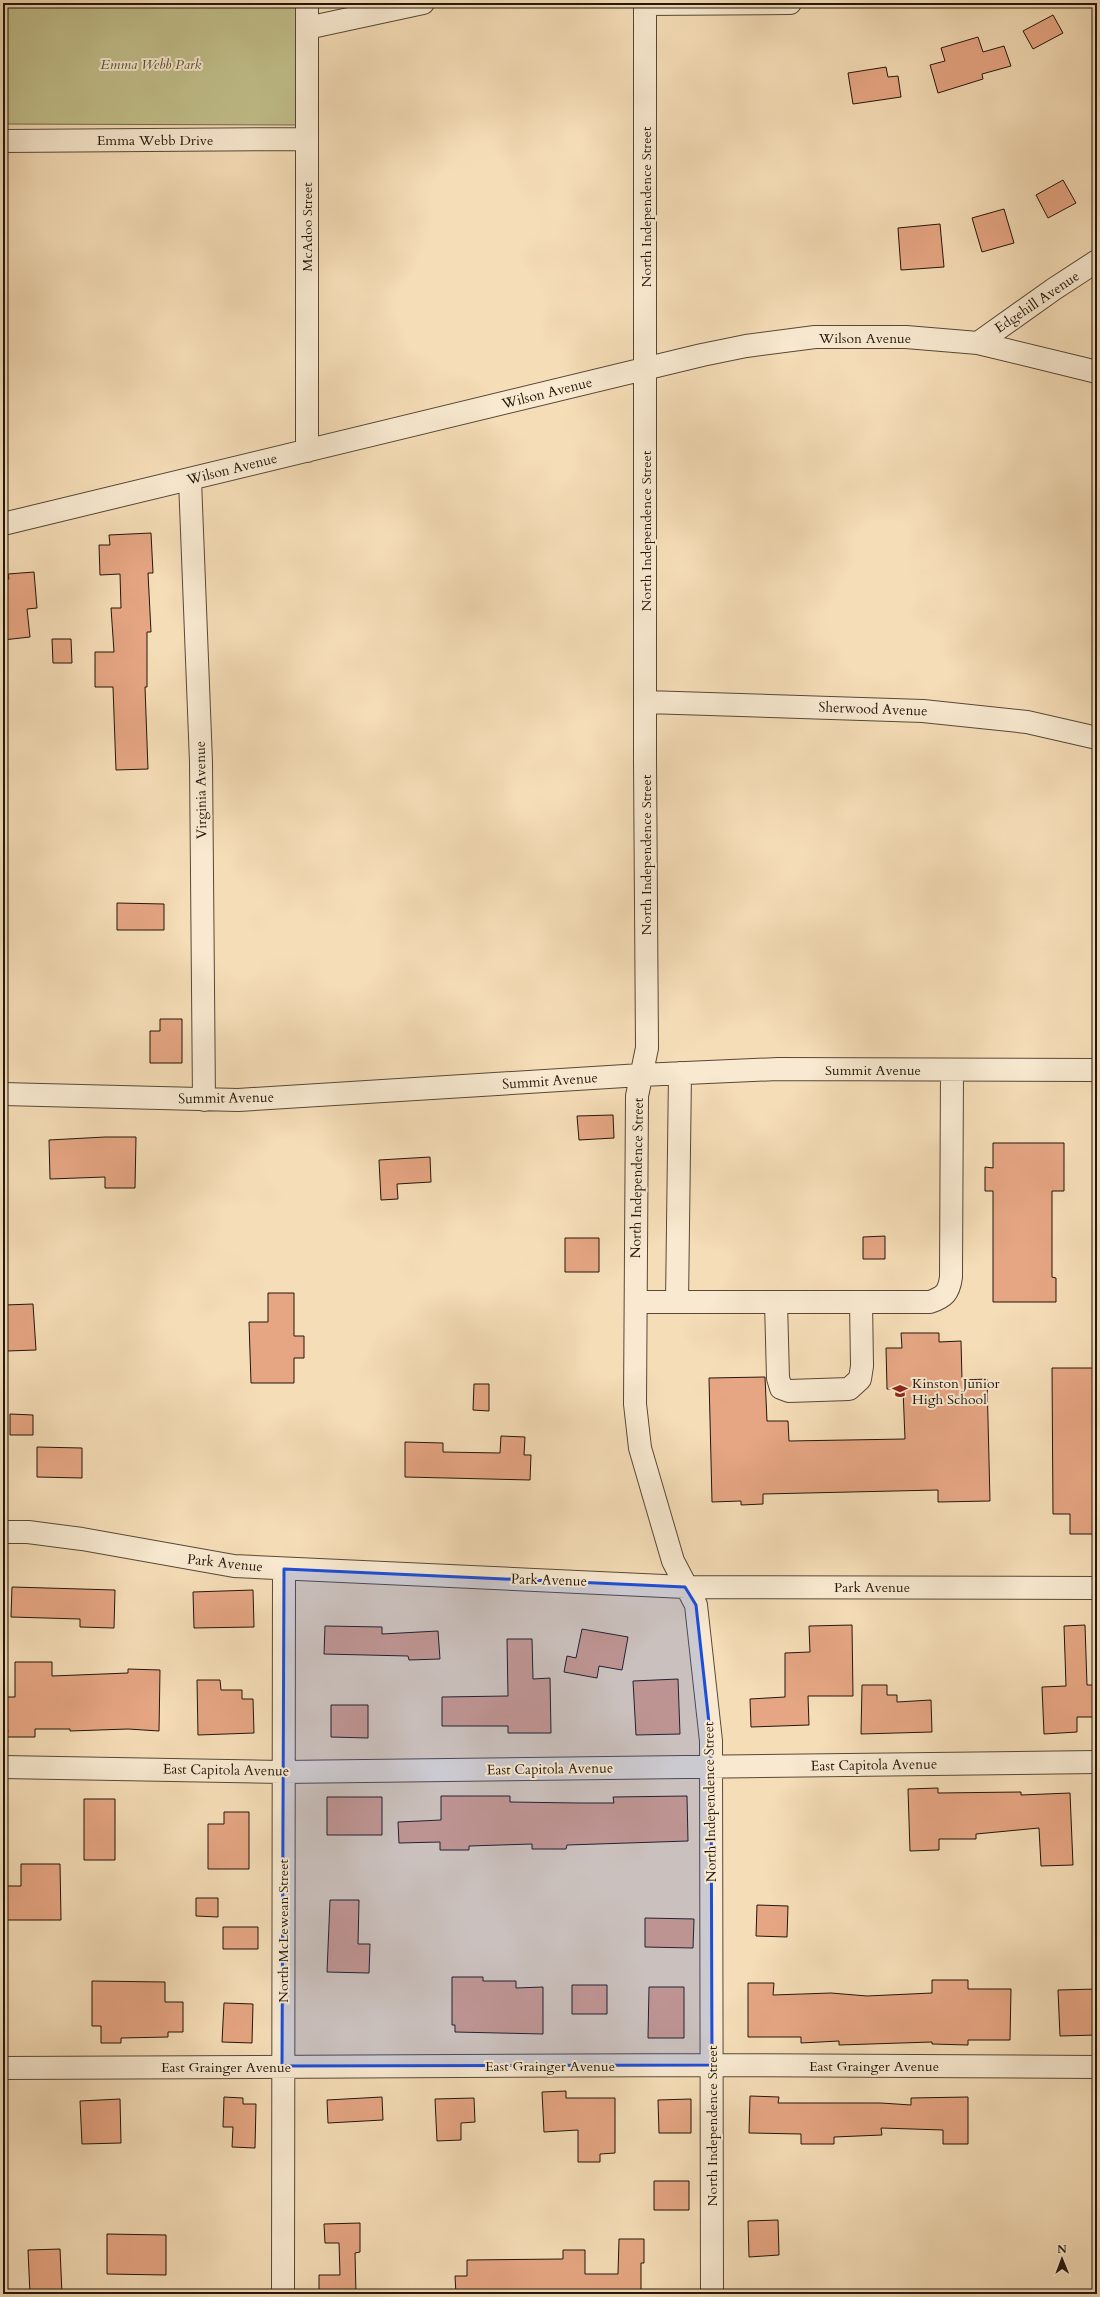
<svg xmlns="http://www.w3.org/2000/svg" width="1100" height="2297" font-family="Cardo,serif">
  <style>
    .green { fill: #c1bf8b; stroke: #726b4c }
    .building { fill: #e6a683; stroke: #23170c }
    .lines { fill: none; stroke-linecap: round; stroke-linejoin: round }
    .minor-casing { stroke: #584837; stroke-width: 24 }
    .minor { stroke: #f8e9d0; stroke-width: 22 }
    .marked { fill: #1d4ed8; fill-opacity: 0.2; stroke: #1d4ed8; stroke-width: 3; stroke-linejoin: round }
    .labels { text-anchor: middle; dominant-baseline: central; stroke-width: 4; stroke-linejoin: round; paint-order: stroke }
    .park-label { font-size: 14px; font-style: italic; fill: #5a5238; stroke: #f8e9d0 }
    .street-label { font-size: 14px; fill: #23170c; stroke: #f8e9d0 }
    .poi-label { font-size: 14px; fill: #23170c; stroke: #f8e9d0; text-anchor: start }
  </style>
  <rect width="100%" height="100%" fill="#f5ddb7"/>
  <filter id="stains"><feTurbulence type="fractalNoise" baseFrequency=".005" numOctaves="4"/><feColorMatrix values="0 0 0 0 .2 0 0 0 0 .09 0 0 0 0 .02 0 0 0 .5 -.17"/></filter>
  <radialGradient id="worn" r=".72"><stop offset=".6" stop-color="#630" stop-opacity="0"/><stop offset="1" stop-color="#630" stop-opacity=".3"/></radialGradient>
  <!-- green -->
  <path class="green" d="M3 3H298V125L3 124Z"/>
  <!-- building -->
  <path class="building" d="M1053 15 1063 33 1033 49 1023 31Z
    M978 37 983 52 1004 46 1011 66 982 74 983 79 938 93 930 65 945 61 941 48Z
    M886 67 888 77 898 76 901 97 853 104 848 73Z
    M1063 180 1076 203 1048 218 1036 195Z
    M1004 209 1014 243 982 252 972 218Z
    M940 224 944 267 901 270 898 228Z
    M151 533 153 573H148L151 632H147V687H145L148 769 116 770 113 687H95V652H114L111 608H121L120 574 100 575 99 545H110L109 535Z
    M34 572 37 608 27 609 30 637 3 640V580L9 579 8 574Z
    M52 639H71L72 663H53Z
    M117 903 164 904V930H117Z
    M160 1019H182V1063H150V1031H160Z
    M613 1115 614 1138 579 1140 577 1116Z
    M105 1137H136L135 1188H105V1177L50 1179 49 1140Z
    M993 1143H1064V1191H1052V1277L1056 1278V1302H993V1191H985V1167L993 1168Z
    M430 1157 431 1182 397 1184 398 1199 381 1200 379 1160Z
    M885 1236V1259H863V1237Z
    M565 1238H599V1272H565Z
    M268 1293H294V1336H304V1358H294V1383H251L249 1322H268Z
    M33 1304 36 1350 7 1351 5 1305Z
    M901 1333H939V1342L961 1341 962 1380 987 1379 990 1501 938 1502V1490L763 1494V1504L741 1505V1501L712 1502 709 1378 765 1377 767 1421H788L789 1441 905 1439 903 1389H887L886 1348H902Z
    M1052 1368H1097V1534H1070V1514H1053Z
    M474 1384H489V1411L473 1410Z
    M10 1414 33 1415V1435H10Z
    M501 1436 525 1437 524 1455H531L530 1480 405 1477V1442L443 1443V1452L500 1453Z
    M37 1447 82 1448V1478L37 1477Z
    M12 1587 115 1590 114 1628 80 1627V1619L11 1617Z
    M253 1590 254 1627 194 1628 193 1592Z
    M852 1625 853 1696H808L809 1725 751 1727 750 1699 785 1697V1653L810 1652 809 1626Z
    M1085 1625 1087 1685H1093L1095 1717H1077V1732L1044 1734 1042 1687 1066 1686 1064 1626Z
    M325 1626 382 1627V1634L438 1631 440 1659 409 1660 408 1656 324 1654Z
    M582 1629 628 1637 622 1670 599 1666 597 1678 564 1672 567 1656 576 1658Z
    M507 1639H532L533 1679 550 1678 551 1733H508V1726H442V1697L508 1696Z
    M15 1662H52V1676L128 1673V1669L160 1670 159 1731 128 1729 70 1731V1729H35V1737H7L8 1730H3V1697H15Z
    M678 1679 680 1734 636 1735 633 1681Z
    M197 1680H220L221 1690H242V1699H253L254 1733 198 1735Z
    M862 1685H887V1695H897V1702L931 1700 932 1732 861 1734Z
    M331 1705H368V1738L331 1737Z
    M938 1788V1793L1021 1792V1795L1070 1793 1073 1865 1041 1866 1039 1828 976 1834V1839H939V1850L910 1851 908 1789Z
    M441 1796H510V1802L578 1803H614L613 1797 687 1796 688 1841 567 1845 566 1849H532V1844L469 1846V1850H440V1842L399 1843 398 1822 441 1820Z
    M327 1797H382V1835H327Z
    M84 1799H115V1860H84Z
    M224 1812H249V1869H208V1824H224Z
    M21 1864H60L61 1920H3V1886H21Z
    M196 1898H218V1917L196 1916Z
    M330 1900H359L358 1944H370L369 1973 327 1972Z
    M757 1905 788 1906 787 1937 756 1936Z
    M645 1918 694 1919 693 1948 645 1947Z
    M223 1927H258V1949H223Z
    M452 1977H483V1981H516V1988L543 1987V2034L455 2032V2025H452Z
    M932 1980H968V1989H1011L1010 2040H968V2045L932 2044V2042L839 2045V2041L801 2043V2037H748V1983H774L773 1995 831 1993 867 1996 932 1993Z
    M92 1981 165 1982V2002H183V2032H168V2037L121 2038V2043H101V2026H92Z
    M572 1985H607V2014H572Z
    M649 1987H684V2038H648Z
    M1097 1989V2035L1060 2036 1058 1990Z
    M224 2003 253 2004 252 2043 222 2042Z
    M566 2091V2098H615V2153L600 2154V2162H578V2130L544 2132 542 2092Z
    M750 2096 779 2097 778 2103H881L911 2105V2098L968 2097V2144H943V2130L881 2128 882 2135 834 2137V2144H801V2134L749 2133Z
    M224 2097 243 2098V2104H256L255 2148 232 2147 233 2127H223Z
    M382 2097 383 2120 328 2123 327 2100Z
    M474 2098 475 2122 461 2123V2140L437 2141 435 2099Z
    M120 2099 121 2143 82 2144 80 2101Z
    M691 2099V2133H659L658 2100Z
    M654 2181H689V2210H654Z
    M778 2220 779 2255 749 2257 748 2221Z
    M360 2223V2252L355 2253 356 2294H319V2275H340L339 2243H325L324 2224Z
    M107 2234 166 2235V2275L107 2274Z
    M619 2239H644V2263H641V2291L596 2292V2294H456L455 2276H467V2260L563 2259V2250H585V2274H618Z
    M60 2249 62 2294H30L28 2250Z"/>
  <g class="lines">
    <!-- minor casing -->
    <g class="minor-casing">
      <path id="minor" d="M307 3V451
        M645 3V760L647 1048 637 1096 635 1404 640 1448 673 1561 696 1605 711 1741 712 2294
        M645 4 790 3
        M307 28 423 3
        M3 141 306 139
        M978 343 1054 289 1097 261
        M190 480 201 762 204 1100
        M3 524 702 355 746 346 815 337H906L978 343 1097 372
        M646 702 923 711 1027 722 1097 738
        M3 1094 238 1100 641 1075 778 1069 1097 1070
        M636 1302H930C944 1297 949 1293 951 1277L952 1070
        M677 1302 680 1073
        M776 1302 778 1378 781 1388 789 1391 849 1389 860 1379 862 1366 861 1302
        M3 1532H28L82 1539 234 1566 685 1587 1097 1588
        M3 1767 282 1772 1097 1762
        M3 2068 712 2065 1097 2067
        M283 2294 284 1569"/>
    </g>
    <!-- minor -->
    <use href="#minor" class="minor"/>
  </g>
  <!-- marked area -->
  <path class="marked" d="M284 1569 685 1587 696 1605 711 1741 712 2065 282 2066Z"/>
  <!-- icons -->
  <defs>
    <g id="school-bare" transform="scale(1.2)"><path d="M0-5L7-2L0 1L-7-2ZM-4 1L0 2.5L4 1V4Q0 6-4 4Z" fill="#8f2418" stroke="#f8e9d0" stroke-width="2.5" paint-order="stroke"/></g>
  </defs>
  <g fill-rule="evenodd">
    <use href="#school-bare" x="900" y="1391"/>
  </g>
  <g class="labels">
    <!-- park labels -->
    <g class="park-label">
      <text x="151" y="64">Emma Webb Park</text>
    </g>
    <!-- street labels -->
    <g class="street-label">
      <text x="155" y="140">Emma Webb Drive</text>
      <text transform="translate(646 207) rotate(-90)">North Independence Street</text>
      <text transform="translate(307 227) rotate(-90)">McAdoo Street</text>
      <text transform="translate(1037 302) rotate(-34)">Edgehill Avenue</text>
      <text x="865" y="338">Wilson Avenue</text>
      <text transform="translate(547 393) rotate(-14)">Wilson Avenue</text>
      <text transform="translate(232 469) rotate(-14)">Wilson Avenue</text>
      <text transform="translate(646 531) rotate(-90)">North Independence Street</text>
      <text transform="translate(873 709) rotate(2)">Sherwood Avenue</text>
      <text transform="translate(201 790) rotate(-91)">Virginia Avenue</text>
      <text transform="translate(646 855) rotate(-90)">North Independence Street</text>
      <text x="873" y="1070">Summit Avenue</text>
      <text transform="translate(550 1081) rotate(-4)">Summit Avenue</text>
      <text transform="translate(226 1098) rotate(-1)">Summit Avenue</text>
      <text transform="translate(637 1178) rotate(-89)">North Independence Street</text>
      <text transform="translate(225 1563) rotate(6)">Park Avenue</text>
      <text transform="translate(549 1580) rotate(2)">Park Avenue</text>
      <text x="872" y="1587">Park Avenue</text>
      <text transform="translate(874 1765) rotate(-1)">East Capitola Avenue</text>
      <text transform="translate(550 1769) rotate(-1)">East Capitola Avenue</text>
      <text transform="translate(226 1770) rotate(1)">East Capitola Avenue</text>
      <text transform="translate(710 1802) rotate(-91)">North Independence Street</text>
      <text transform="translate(283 1931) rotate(-90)">North McLewean Street</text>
      <text x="550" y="2066">East Grainger Avenue</text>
      <text x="874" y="2066">East Grainger Avenue</text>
      <text x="226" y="2067">East Grainger Avenue</text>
      <text transform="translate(712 2126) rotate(-90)">North Independence Street</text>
    </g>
    <!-- poi labels -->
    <g class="poi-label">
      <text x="912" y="1383">Kinston Junior<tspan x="912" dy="16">High School</tspan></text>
    </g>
  </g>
  <!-- margin -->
  <rect width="1100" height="2297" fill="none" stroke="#f5ddb7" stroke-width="16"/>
  <rect x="4" y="4" width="1092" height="2289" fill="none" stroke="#23170c" stroke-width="2"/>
  <rect x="8" y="8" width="1084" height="2281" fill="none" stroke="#23170c"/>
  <!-- north arrow -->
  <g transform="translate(1062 2259) rotate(359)" stroke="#f8e9d0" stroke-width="3" paint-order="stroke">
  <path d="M0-3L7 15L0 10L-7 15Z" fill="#23170c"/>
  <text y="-6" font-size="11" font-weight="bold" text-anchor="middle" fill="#23170c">N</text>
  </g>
  <rect width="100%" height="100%" filter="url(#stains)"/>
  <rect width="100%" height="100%" fill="url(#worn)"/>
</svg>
